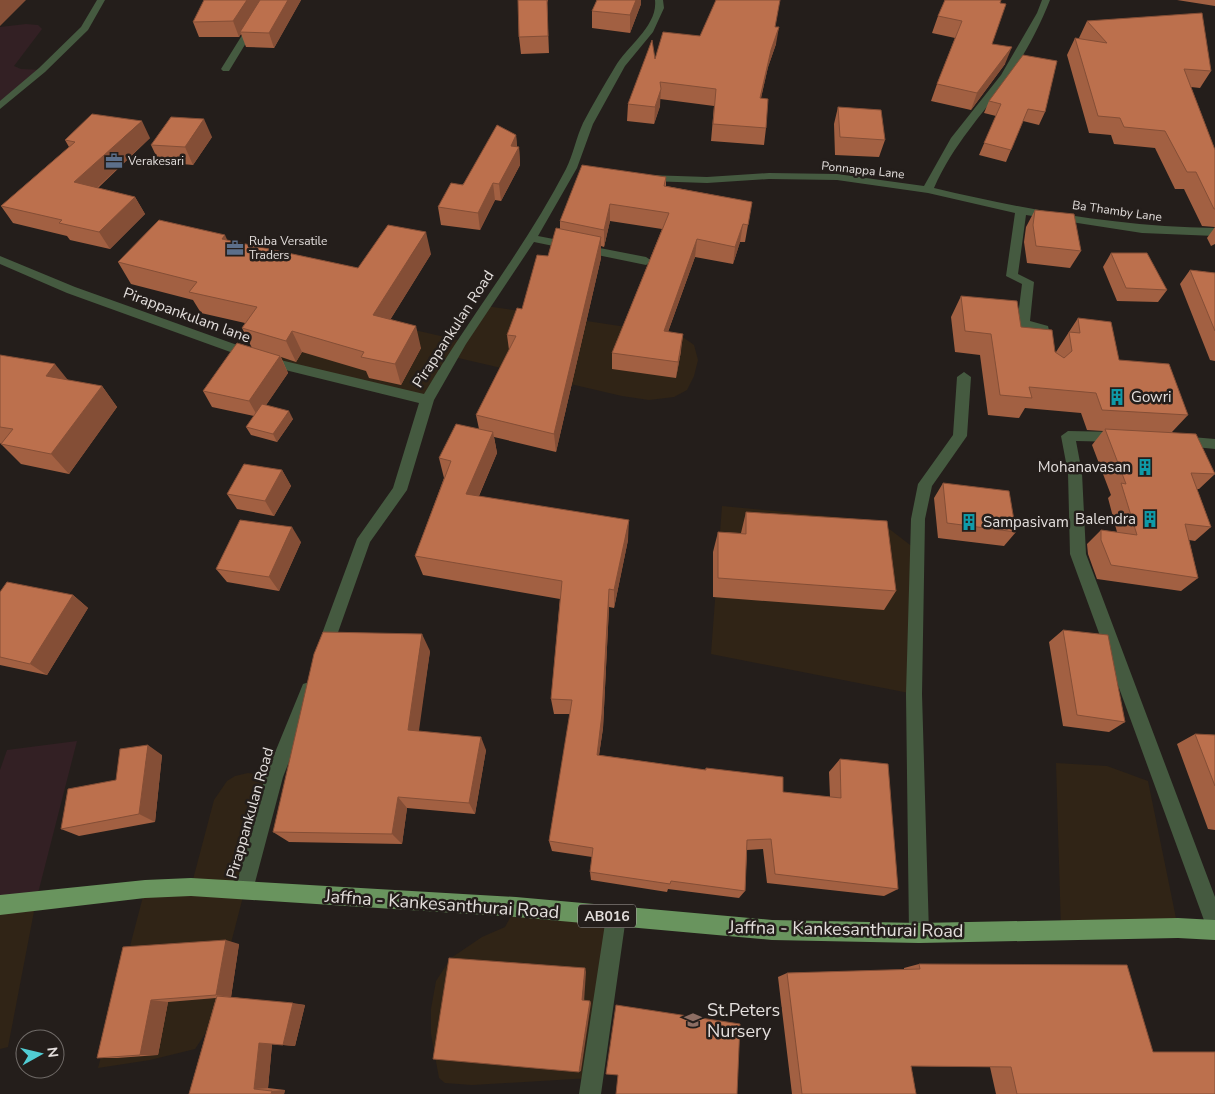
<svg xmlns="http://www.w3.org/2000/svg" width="1215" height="1094" font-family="'Nunito Sans',sans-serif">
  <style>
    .commercial { fill: #302416 }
    .industrial { fill: #332024 }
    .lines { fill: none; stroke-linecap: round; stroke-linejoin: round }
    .minor { fill: #455a40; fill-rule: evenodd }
    .major { fill: #69945e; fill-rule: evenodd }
    .wall { fill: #a26042 }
    .shaded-wall { fill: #844e36 }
    .building { fill: #bc704d; stroke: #844e36 }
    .labels { text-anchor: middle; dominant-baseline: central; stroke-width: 5; stroke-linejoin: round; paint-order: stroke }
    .far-poi-label { font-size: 12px; fill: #e3dedc; stroke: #241e1b; text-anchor: start }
    .far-street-label { font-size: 12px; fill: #e3dedc; stroke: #241e1b }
    .shield { fill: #241e1b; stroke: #aaa4a2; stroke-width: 1 }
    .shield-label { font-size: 14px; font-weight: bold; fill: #e3dedc }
    .street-label { font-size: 15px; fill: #e3dedc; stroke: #241e1b }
    .poi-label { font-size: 15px; fill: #e3dedc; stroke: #241e1b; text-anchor: start }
    .near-street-label { font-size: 18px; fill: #e3dedc; stroke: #241e1b }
    .near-poi-label { font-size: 18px; fill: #e3dedc; stroke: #241e1b; text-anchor: start }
  </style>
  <rect width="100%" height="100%" fill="#241e1b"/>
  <!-- commercial -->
  <path class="commercial" d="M486 306 680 335 694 345 698 360 694 376 687 390 674 397 649 400 622 396 454 357 427 400 274 363 320 308 462 341Z
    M722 506 879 521 918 551 914 694 711 654Z
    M1056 763 1107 766 1148 781 1178 928 1061 930Z
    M248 773 274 777 209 1028 195 1049 150 1060 98 1068 145 889 191 887 214 800 227 781 235 776Z
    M36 901 8 1047 0 1049V905Z
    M516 907 616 917 591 1078 472 1085 445 1083 439 1078 431 1034V1009L436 981 451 958 482 937 505 927Z"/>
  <!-- industrial -->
  <path class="industrial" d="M26 24 38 25 42 29 14 66 21 69 42 70 0 106V27Z
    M77 741 36 901 0 905V770L7 750Z"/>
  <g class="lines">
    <!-- minor -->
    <path class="minor" d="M97 0H105L88 30 45 72 0 109V101L39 68 81 27Z
      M264 0H272L229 71H223L221 69Z
      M655 0H663L664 8 653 32 625 66 593 124 577 168 538 236 646 257 652 261 646 265 534 242 466 344 434 400 407 490 370 542 330 655 324 657 318 655 316 650 357 539 393 488 419 403 269 366 67 293 0 264V256L75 287 276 359 424 394C469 318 525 248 566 169 573 155 576 138 583 123 593 104 604 85 615 67 627 46 658 26 655 0Z
      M1042 0H1050C1040 26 1025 54 1009 77 981 117 954 143 934 188 1027 210 1119 227 1215 228V236L1142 233 1026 215 1018 274 1034 282 1030 321 1048 326 1053 348 1051 351H1043L1038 332 1019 327 1017 324 1022 284 1006 276 1015 213 928 193 837 180 769 179 707 183 648 181 643 178 648 175 707 177 769 173 837 174 924 186 951 138 1001 75 1037 13Z
      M964 372 971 377 967 436 932 486 925 519 922 694 929 933 926 940 919 943 912 940 909 933 906 694 911 519 918 484 953 435 957 377Z
      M1068 431 1120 432 1127 437 1120 442 1076 441 1082 473 1086 554 1215 897V933L1208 930 1205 923 1070 554 1068 473 1061 436Z
      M1180 436 1215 439V449L1175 445 1173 441 1175 437Z
      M309 682 315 684 317 690 283 777 253 890 251 897 244 899 237 897 235 890 265 777 303 684Z
      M616 907 623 910 626 917 601 1094H579L606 917 609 910Z"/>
    <!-- major -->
    <path class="major" d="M191 878 516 897 772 920 919 923 1178 918 1215 920V940L1178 938 919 943 772 940 516 917 191 896 145 898 0 915V895L145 880Z"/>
  </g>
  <!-- wall -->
  <path class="wall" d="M301 0 274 48 246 47 241 34 239 37H199L193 22Z
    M518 0H548L547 3 549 53 521 54 519 37Z
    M597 0H641V4L630 33 592 28V11Z
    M945 0 992 44 1005 64 971 110 931 101 937 84 955 38 932 33 938 16Z
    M1177 0H1215V6Z
    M1087 21 1211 71 1200 88 1191 87 1215 150V227L1202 226 1184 189H1175L1155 148 1114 144 1111 135 1089 133 1067 55 1075 38 1080 39 1079 38Z
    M776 27V44L768 67 761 98 766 128 764 145 711 141 714 106 660 99V106L654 124 627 121 628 104 655 59 700 36Z
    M989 101 1045 112 1039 125 1023 121 1006 162 979 155 996 116 984 113Z
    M838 107 885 140 879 157 835 155 834 124Z
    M516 135 517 147H519L520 165 501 201 495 200 480 230 441 225 438 207Z
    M212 137 193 165 159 162 151 145Z
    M150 138 98 188 135 197 145 214 110 249 70 240 67 236 13 223 1 206 69 147 65 140Z
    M666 177V186L752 202 745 242H740L733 264 695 257 668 332 681 351 676 378 612 369V353L662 229 610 221 604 247 601 246V258L556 452 494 437 497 453 479 496 628 540 614 608 609 607 603 728 599 755 705 770 706 768 783 792 830 797 829 772 840 759 898 889 884 896 767 883 763 849 747 850 745 891 739 898 668 889 667 892 591 880 590 872 592 857 552 851 549 841 570 714H554L551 699 560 599 423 575 415 556 444 478 439 458 479 429 476 415 509 350 507 335 522 309 548 256 560 229V221Z
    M1035 210 1081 251 1070 268 1027 263 1024 242 1026 227Z
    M1215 227V244L1211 246 1207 238Z
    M227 240 358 268 431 254 390 320 421 348 401 385 369 378 366 371 302 352 296 362 281 357 288 373 266 405 293 419 277 442 251 435 246 427 254 416 212 407 203 391 252 348 242 328 245 323 201 313 193 300 131 284 118 262Z
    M1111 253 1167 290 1158 302 1117 301 1103 267Z
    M1190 270 1215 273V361L1210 360 1180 284Z
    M961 296 1021 327 1056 352 1078 318 1119 360 1188 415 1172 432 1215 474 1199 489H1197L1211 527 1195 541 1189 540 1198 578 1181 591 1097 579 1088 554 1087 544 1101 530 1117 532 1108 498 1111 495 1092 445 1103 431 1087 430 1081 413 1025 408 1019 418 988 415 980 355 955 352 951 317Z
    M0 355 67 380 102 386 117 407 69 474 21 464 0 443Z
    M282 470 291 486 274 516 237 509 227 494Z
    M943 483 1016 532 1004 546 938 538 934 498Z
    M746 512 896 591 884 610 713 597V552L718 532 741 533Z
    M301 542 279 591 227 582 216 569Z
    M0 592 73 595 88 608 47 675 0 665Z
    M1063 630 1125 722 1109 732 1063 726 1049 642Z
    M430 651 418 731 486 750 475 814 407 808 402 844 289 842 273 832Z
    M1195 734 1215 735V830L1208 829 1177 744Z
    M162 755 155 822 79 836 61 829 116 780Z
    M239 944 231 997 305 1005 295 1046 272 1044 268 1088 285 1090 284 1094H189L216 998 168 1002 158 1055 117 1058H97L123 947Z
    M919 964 1153 1052 1215 1094H996L990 1067 911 1066 916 1094H792L778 977 787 973 904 970V968Z"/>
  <!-- shaded-wall -->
  <path class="shaded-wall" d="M0 0H26L0 26Z
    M247 0H262L240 32 241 34 239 37 233 21Z
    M288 0H301L274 48 269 33Z
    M636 0H641V4L630 33V15Z
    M779 27 776 44 768 67 757 115 760 98 771 50Z
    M1012 47 1005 64 971 110 977 93Z
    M661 89 660 106 654 124 655 107Z
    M204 119 212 137 193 165 185 147Z
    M142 121 150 138 85 199 74 182Z
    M516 135 517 149 519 147 520 165 501 201 499 184 511 146Z
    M493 183 495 200 480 230 478 213Z
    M135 197 145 214 110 249 99 232Z
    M610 204V221L604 247V230Z
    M743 224 740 242 733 264 735 247Z
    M426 232 431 254 380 336 373 315Z
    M225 235 235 257 222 239Z
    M601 237V258L556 452 554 434Z
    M697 239 695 257 662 348 664 331Z
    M416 326 421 348 401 385 395 364Z
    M292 331 302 352 296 362 286 341Z
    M683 334 681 351 676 378 678 362Z
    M280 356 288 373 258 417 249 401Z
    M55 364 72 385 46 376Z
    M102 386 117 407 69 474 51 454Z
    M289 411 293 419 277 442 273 434Z
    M493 432 497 453 471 514 466 494Z
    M282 470 291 486 274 516 265 501Z
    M629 520 628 540 614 608V590Z
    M292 527 301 542 279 591 269 577Z
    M609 589V607L603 728 597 768V755Z
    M73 595 88 608 47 675 30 664Z
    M422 634 430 651 417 745 408 730Z
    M481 737 486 750 475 814 469 803Z
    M148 745 162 755 155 822 139 814Z
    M398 797 407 808 402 844 392 834Z
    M226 940 239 944 231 997 216 995Z
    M585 968 586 972 584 1002 582 1000Z
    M151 1000 168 1002 158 1055H140Z
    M590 1001 591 1003 581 1071 579 1072Z
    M293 1003 305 1005 295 1046 283 1045Z
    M259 1043 272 1044 268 1088 254 1089Z
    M285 1090 284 1094H271L272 1091Z"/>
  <!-- building -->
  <path class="building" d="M204 0H247L233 21 193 22Z
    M260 0H288L269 33 240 32Z
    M518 0H547L548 36 519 37Z
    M597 0H636L630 15 592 11Z
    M716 0H780L775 27H779L771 50 760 98 768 99 766 128 713 124 716 89 660 82 661 89 655 107 628 104 652 40 655 59 663 32 700 36Z
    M945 0H1001L1000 3 1006 4 992 44 1012 47 977 93 937 84 962 21 938 16Z
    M1202 13 1211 71 1184 69 1215 150V209H1214L1196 172H1187L1165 131 1124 127 1120 118 1098 116 1075 38 1107 43 1087 21Z
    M1023 55 1057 61 1045 112 1028 109 1011 150 984 143 1001 104 989 101Z
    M838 107 881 110 885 140 840 137Z
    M92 114 142 121 74 182 135 197 99 232 59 223 62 220 1 206 75 142 65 140Z
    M171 117 204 119 185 147 151 145Z
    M497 125 516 135 511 146 519 147 499 184 493 183 478 213 438 207 451 183 463 185Z
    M582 165 666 177 664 186 752 202 748 225 743 224 735 247 697 239 664 331 683 334 678 362 612 353 669 213 610 204 604 230 560 221Z
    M1035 210 1074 214 1081 251 1036 246 1033 225Z
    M159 220 225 235 222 239 358 268 388 225 426 232 373 315 416 326 395 364 361 357 364 352 292 331 286 341 242 328 257 307 189 292 197 282 118 262Z
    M556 228 601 237 554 434 476 415 516 336 507 335 517 308 522 309 537 255 548 256Z
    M1111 253H1147L1167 290 1126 288Z
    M1190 270 1215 273V331Z
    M961 296 1017 301 1021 327 1052 330 1055 352 1064 358 1072 351 1069 332 1080 333 1078 318 1111 322 1119 360 1169 364 1188 415 1102 410 1096 393 1029 387 1032 398 1000 395 991 334 965 331Z
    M237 343 280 356 249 401 203 391Z
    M0 355 55 364 46 376 102 386 51 454 1 444 13 429 0 427Z
    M262 404 289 411 273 434 246 427Z
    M456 424 493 432 466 494 629 520 614 590 609 589 602 714 597 755 706 770V768L783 777V792L841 798 840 759 888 764 898 889 775 874 771 839 747 840 745 891 671 881 670 884 590 872 593 848 549 841 572 700 551 699 562 581 415 556 451 461 439 458Z
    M1105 429 1196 434 1215 474 1191 473 1211 527 1185 524 1198 578 1111 565 1101 540V530L1137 535 1121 483 1126 484Z
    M244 464 282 470 265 501 227 494Z
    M943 483 1009 491 1016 532 947 523Z
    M746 512 887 521 896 591 718 578V532L746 534Z
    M240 520 292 527 269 577 216 569Z
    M7 582 73 595 30 664 0 657V592Z
    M1063 630 1108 635 1125 722 1077 715Z
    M323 632 422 634 408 730 481 737 469 803 398 797 392 834 273 832 314 654Z
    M1195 734 1215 735V786Z
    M148 745 139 814 61 829 68 789 116 780 120 749Z
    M226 940 216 995 151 1000 140 1055 97 1058 123 947Z
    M449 958 585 968 582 1000 590 1001 579 1072 433 1059Z
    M919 964 1127 965 1153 1052H1215V1094H1017L1011 1067 911 1066 916 1094H802L787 973 920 969Z
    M217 996 293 1003 283 1045 259 1043 254 1089 272 1091 271 1094H189Z
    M616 1005 740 1024 737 1094H616L618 1075 606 1074Z"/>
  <!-- icons -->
  <defs>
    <g id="office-bare" transform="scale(1.35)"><path d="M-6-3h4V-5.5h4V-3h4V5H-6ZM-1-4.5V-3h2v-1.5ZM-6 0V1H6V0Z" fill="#5c6f8a" stroke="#241e1b" stroke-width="2.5" paint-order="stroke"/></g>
    <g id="building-bare" transform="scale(1.35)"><path d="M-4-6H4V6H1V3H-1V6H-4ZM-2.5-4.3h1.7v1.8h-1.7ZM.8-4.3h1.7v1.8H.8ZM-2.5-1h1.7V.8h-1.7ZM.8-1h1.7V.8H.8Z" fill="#0f9aa8" stroke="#241e1b" stroke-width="2.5" paint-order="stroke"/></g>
    <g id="school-bare" transform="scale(1.35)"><path d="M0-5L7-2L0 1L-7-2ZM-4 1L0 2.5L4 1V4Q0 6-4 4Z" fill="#8d6e63" stroke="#241e1b" stroke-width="2.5" paint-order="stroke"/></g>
  </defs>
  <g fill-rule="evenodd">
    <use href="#office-bare" x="114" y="161"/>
    <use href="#office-bare" x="235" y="248"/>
    <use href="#building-bare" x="1117" y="397"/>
    <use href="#building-bare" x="1145" y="467"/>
    <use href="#building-bare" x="1150" y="519"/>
    <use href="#building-bare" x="969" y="522"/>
    <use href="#school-bare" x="693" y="1020"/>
  </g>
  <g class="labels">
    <!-- far-poi labels -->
    <g class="far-poi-label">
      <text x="128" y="161">Verakesari</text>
      <text x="249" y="241">Ruba Versatile<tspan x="249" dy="14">Traders</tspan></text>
    </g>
    <!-- far-street labels -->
    <g class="far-street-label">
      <text transform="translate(863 170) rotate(6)">Ponnappa Lane</text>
      <text transform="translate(1117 211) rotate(8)">Ba Thamby Lane</text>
    </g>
    <!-- shield labels -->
    <rect class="shield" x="578" y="904.5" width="58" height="23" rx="4"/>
    <g class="shield-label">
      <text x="607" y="916">AB016</text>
    </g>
    <!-- street labels -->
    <g class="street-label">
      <text transform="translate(187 315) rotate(20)">Pirappankulam lane</text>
      <text transform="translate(453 329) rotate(-57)">Pirappankulan Road</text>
      <text transform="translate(250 813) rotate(-74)">Pirappankulan Road</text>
    </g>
    <!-- poi labels -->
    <g class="poi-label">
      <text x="1131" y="397">Gowri</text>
      <text x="1131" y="467" text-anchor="end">Mohanavasan</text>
      <text x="1136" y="519" text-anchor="end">Balendra</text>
      <text x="983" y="522">Sampasivam</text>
    </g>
    <!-- near-street labels -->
    <g class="near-street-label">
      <text transform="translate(442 904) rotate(4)">Jaffna - Kankesanthurai Road</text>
      <text transform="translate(846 929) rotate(1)">Jaffna - Kankesanthurai Road</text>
    </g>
    <!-- near-poi labels -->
    <g class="near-poi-label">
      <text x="707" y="1010">St.Peters<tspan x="707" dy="21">Nursery</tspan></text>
    </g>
  </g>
  <!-- north arrow -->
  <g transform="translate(40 1054) rotate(82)"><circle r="24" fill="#241e1b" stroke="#706b68"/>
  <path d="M0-4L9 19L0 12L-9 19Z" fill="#51ccd3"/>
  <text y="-8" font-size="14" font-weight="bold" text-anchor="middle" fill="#e3dedc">N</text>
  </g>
</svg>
